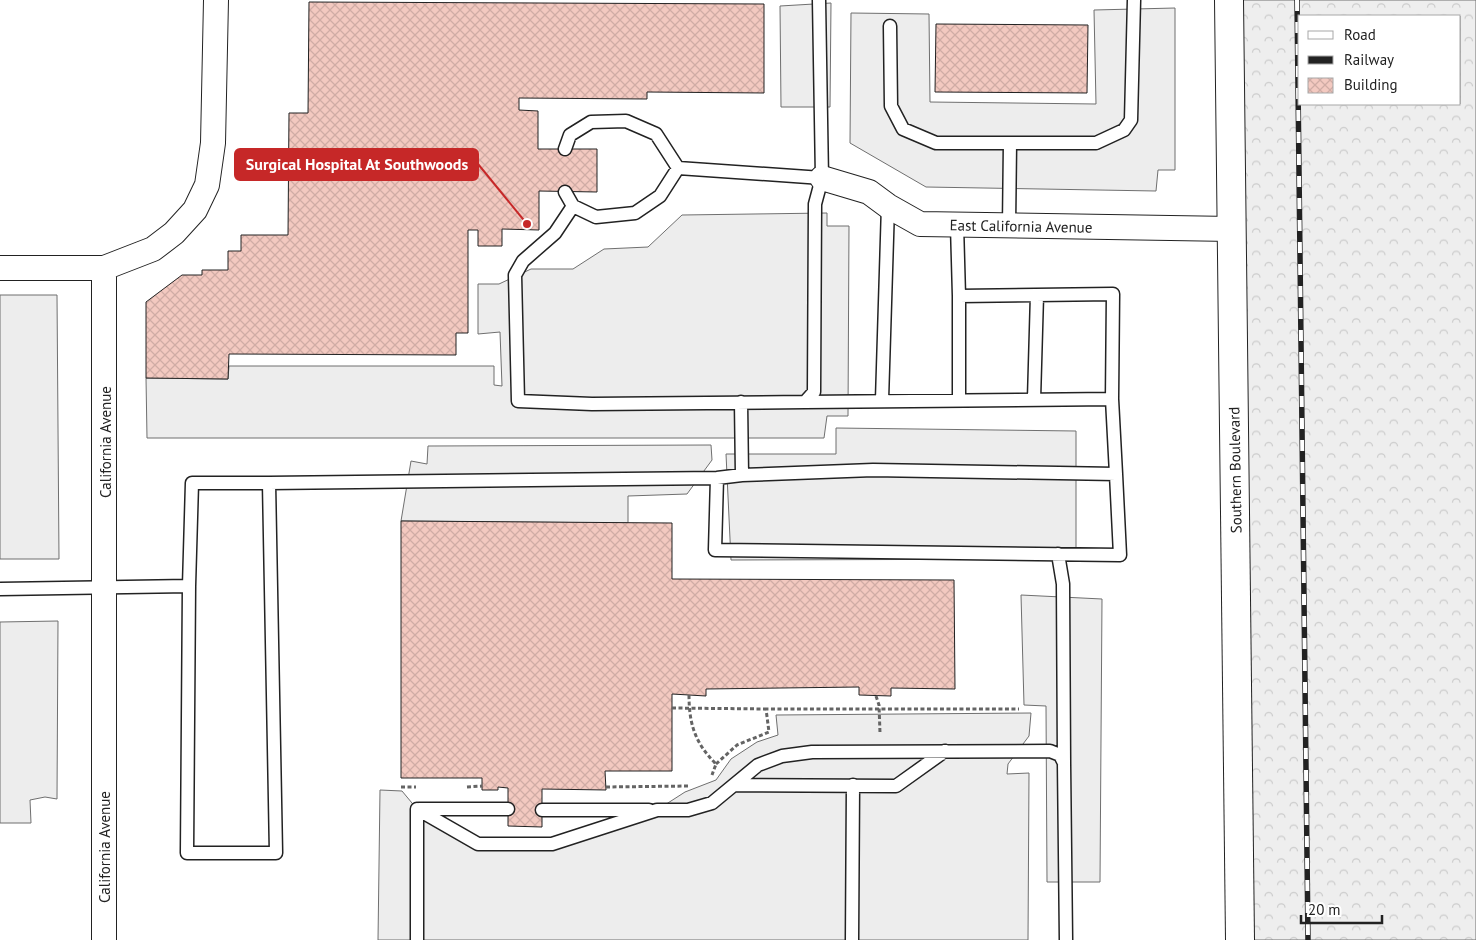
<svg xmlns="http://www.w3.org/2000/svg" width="1476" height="940" font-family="'PT Sans',sans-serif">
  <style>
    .forest { fill: url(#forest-crowns); stroke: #6f6f6f; fill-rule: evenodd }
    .parking { fill: #ededed; stroke: #6f6f6f }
    .building { fill: url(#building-cross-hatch); stroke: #222 }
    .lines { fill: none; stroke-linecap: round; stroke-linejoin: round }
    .service-casing { stroke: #222; stroke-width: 15 }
    .minor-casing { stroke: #222; stroke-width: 26 }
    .tertiary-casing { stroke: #222; stroke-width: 30 }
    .path { stroke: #646464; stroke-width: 3; stroke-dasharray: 4 2.5; stroke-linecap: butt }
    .service { stroke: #fff; stroke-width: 12 }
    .minor { stroke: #fff; stroke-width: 24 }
    .tertiary { stroke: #fff; stroke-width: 28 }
    .rail-casing { stroke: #222; stroke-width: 5.5 }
    .rail { stroke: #fff; stroke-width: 4; stroke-dasharray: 11; stroke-linecap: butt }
    .labels { text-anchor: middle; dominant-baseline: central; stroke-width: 4; stroke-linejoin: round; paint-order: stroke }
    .street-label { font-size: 15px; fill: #222; stroke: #fff }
    .leader { fill: none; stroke: #c62828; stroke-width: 2 }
    .callout-dot { fill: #c62828; stroke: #fff; stroke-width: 2 }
    .callout { fill: #c62828; stroke: #c62828; stroke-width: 2 }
    .callout-label { font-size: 16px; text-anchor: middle; font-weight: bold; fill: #fff }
  </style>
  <defs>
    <pattern id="forest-crowns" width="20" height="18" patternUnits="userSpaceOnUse" patternTransform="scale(1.25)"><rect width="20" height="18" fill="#eee"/><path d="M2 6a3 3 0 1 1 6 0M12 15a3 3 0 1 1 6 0" fill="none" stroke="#ccc"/></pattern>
    <pattern id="building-cross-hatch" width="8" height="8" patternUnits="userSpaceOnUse" patternTransform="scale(1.25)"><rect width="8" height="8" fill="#f3c9c0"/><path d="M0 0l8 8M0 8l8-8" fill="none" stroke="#d0aca5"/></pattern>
  </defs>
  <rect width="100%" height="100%" fill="#fff"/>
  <!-- forest -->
  <path class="forest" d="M1229 0H1476V940H1240ZM1300 16H1460V104H1300Z"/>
  <!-- parking -->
  <path class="parking" d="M831 3 830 107H781L780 6Z
    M1175 8V170H1158L1156 191 926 187 850 143 851 13 929 14 930 102 1096 104 1094 10Z
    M827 213V226H849L848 416H827L824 438H147L146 378 228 379 229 366H494V385L502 386 500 332 478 334V284H499L531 269H573L604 249 648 247 682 215Z
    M0 295H57L59 559H0Z
    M836 428 1076 431V559L731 560 726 454H836Z
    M711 445 712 460 687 494 628 496V523L401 521 411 461 427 464 428 446Z
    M1021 595 1102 599 1100 882H1047L1046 706 1024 705Z
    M58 621 57 799 45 797 30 800 31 823H0V622Z
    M1031 713 1029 736 1008 764 1007 774 1029 773 1028 940H378L380 790 402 791 417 809 478 844H552L657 810 685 792 716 780 731 759 757 742 778 735 776 715Z"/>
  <!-- building -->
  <path class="building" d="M309 2 764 4V93L647 92V99L519 98V110L538 111V149H597V192L539 191V230L502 229V246H478V230H468V333H456V355L229 354 228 379 146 378V302L182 275H202V270H228V251H241V235H288L289 113H308Z
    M936 24 1088 25 1087 93 935 92Z
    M401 521 672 523V579L954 580 955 689 891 688V696L859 695V687L706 689V696L672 694V771H605L606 790 542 789V827L508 826V788L498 787V790H482V778H401Z"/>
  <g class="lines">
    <!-- service casing -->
    <g class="service-casing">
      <path id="service" d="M890 26 891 106 903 129 936 143H1096L1124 130 1131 120 1134 0
        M678 168 822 178
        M565 192 573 206 596 217 635 213 660 196 678 168 656 134 626 121 591 122 570 135 565 149
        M573 206 555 233 523 261 515 275 518 401 592 404 805 402 814 392 815 204 822 178 819 0
        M957 225 959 296
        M1009 226 1010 143
        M1034 399 1037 295
        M1112 399 1116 474
        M882 400 888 206
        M741 402 742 475
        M805 402 1112 399 1113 294 959 296V399
        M269 483 717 478 742 475 873 470 1116 474 1120 555 715 550 717 478
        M1058 554 1063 584 1064 763
        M0 589 189 586 187 853H276L269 483H192L189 586
        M734 785 896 786 945 751
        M419 809H508
        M542 810H649
        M417 940V809L478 844H552L657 810H688L712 803 758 765 782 756 812 752 1050 751 1060 755 1064 763 1066 940
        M852 940 853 785"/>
    </g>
    <!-- minor casing -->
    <g class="minor-casing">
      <path id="minor" d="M822 178 869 192 888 206 920 224 1232 229
        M0 268H104L153 249 174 233 195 210 207 185 213 143 216 0
        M104 268V940"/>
    </g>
    <!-- tertiary casing -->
    <g class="tertiary-casing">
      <path id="tertiary" d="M1229 0 1240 940"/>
    </g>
    <!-- path -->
    <path class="path" d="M689 695C689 724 695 743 716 764L712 775
      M876 696 879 705 880 733
      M672 708 766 709
      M716 764 737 745 769 732 766 709H1019
      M401 787H416
      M467 787 482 786
      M606 787 689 786"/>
    <!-- service -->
    <use href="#service" class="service"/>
    <!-- minor -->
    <use href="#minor" class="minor"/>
    <!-- tertiary -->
    <use href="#tertiary" class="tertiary"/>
    <!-- rail casing -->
    <g class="rail-casing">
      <path id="rail" d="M1297 0 1308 940"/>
    </g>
    <!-- rail -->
    <use href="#rail" class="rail"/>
  </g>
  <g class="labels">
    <!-- street labels -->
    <g class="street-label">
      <text transform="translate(1021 226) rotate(1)">East California Avenue</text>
      <text transform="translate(105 442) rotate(-90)">California Avenue</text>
      <text transform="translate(1235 470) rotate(-91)">Southern Boulevard</text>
      <text transform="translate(104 847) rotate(-90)">California Avenue</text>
    </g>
  </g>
  <!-- callouts -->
  <path class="leader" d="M527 224L478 164"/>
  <circle class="callout-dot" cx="527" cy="224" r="5"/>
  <rect class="callout" x="235" y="149" width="243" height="31" rx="5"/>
  <g class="callout-label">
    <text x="357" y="170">Surgical Hospital At Southwoods</text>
  </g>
  <!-- legend -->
  <rect x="1298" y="15" width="162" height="90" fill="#ffffff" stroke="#a7a7a7"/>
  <rect x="1308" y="31" width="25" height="8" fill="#ffffff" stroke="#a7a7a7"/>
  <text x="1344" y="40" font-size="15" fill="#222222">Road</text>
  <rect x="1308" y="56" width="25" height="8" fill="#222222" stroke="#a7a7a7"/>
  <text x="1344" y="65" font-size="15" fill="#222222">Railway</text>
  <rect x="1308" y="78" width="25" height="15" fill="url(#building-cross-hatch)" stroke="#a7a7a7"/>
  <text x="1344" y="90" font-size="15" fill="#222222">Building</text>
  <!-- scale -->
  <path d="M1301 915v8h81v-8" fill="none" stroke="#222222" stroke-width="2.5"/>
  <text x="1308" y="915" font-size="15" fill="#222222" stroke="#ffffff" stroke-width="4" paint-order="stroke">20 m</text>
</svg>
